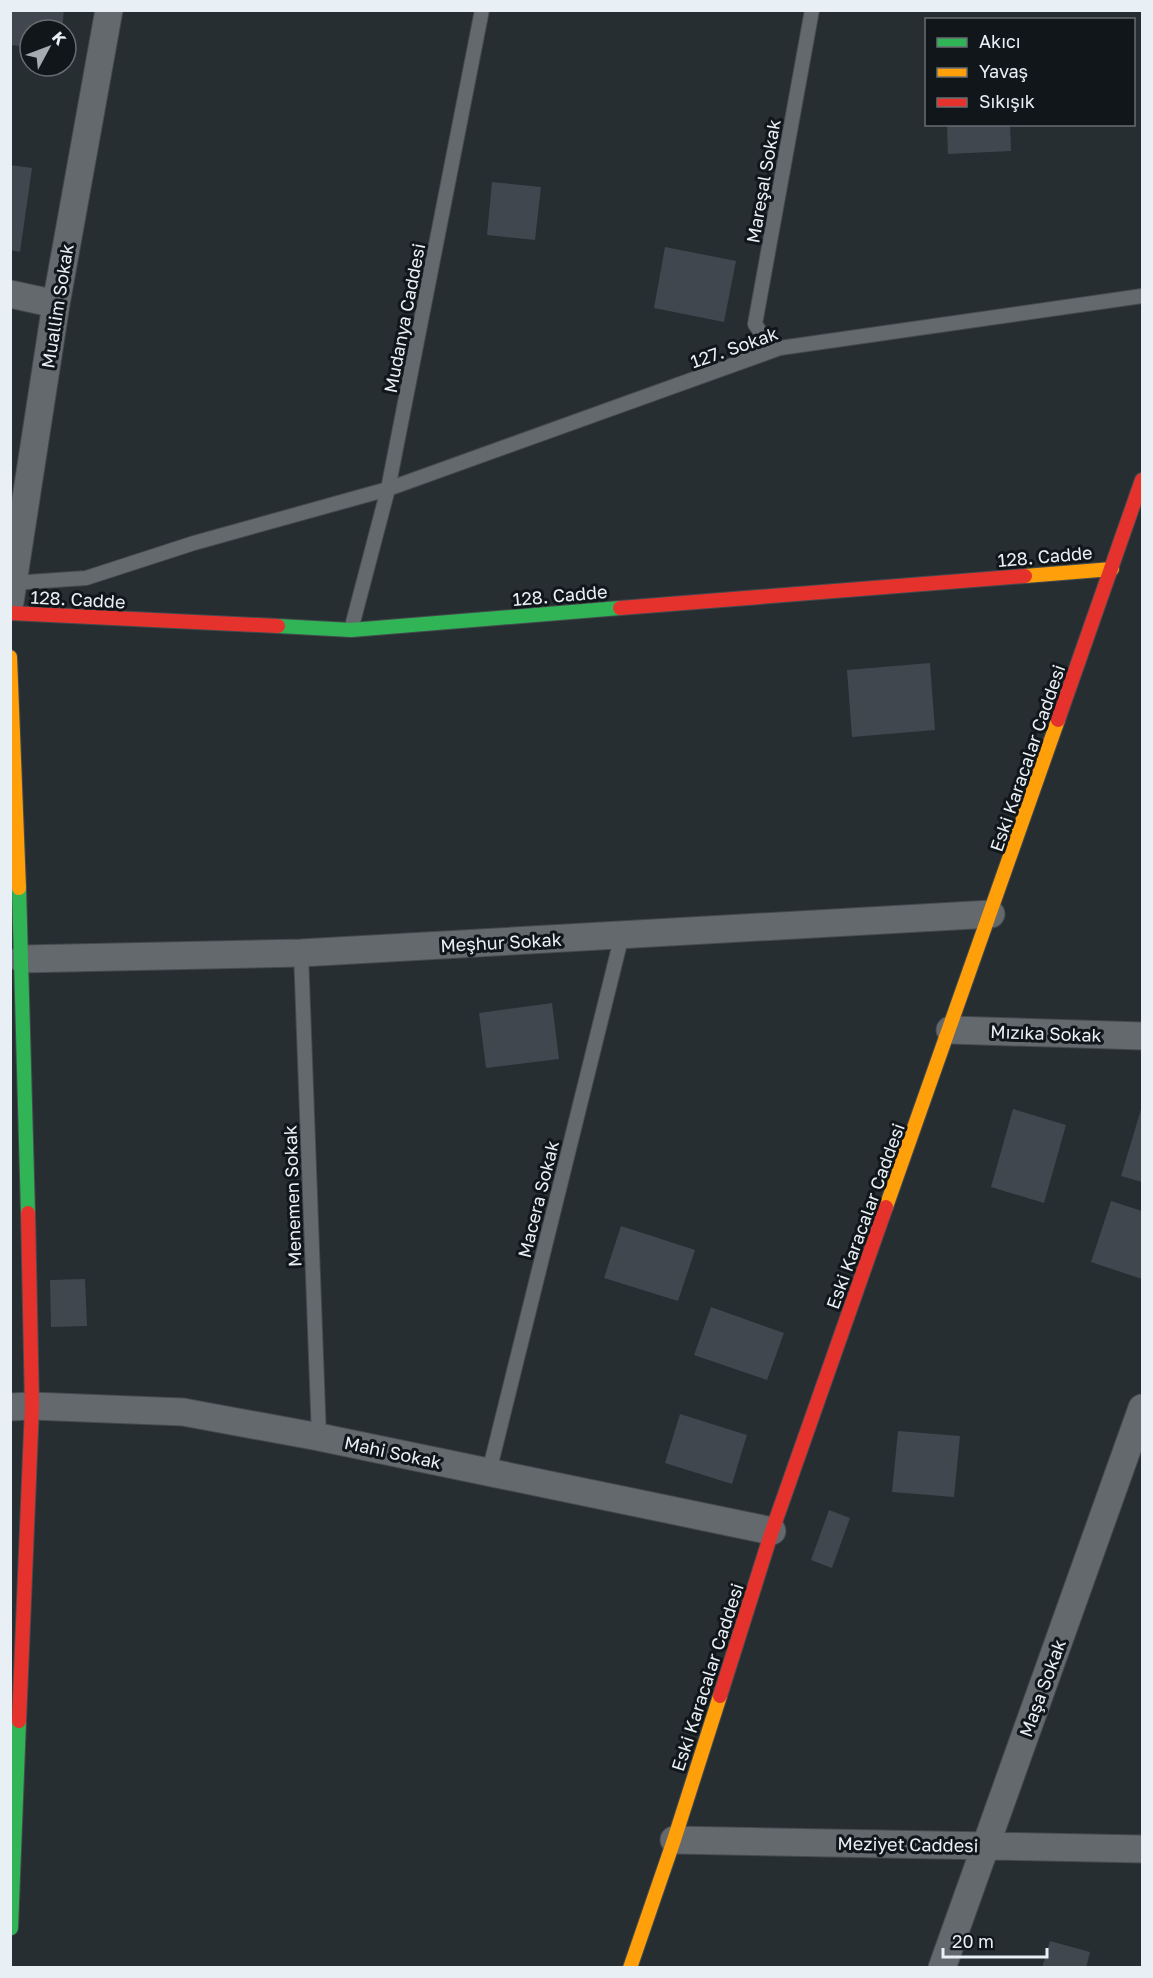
<svg xmlns="http://www.w3.org/2000/svg" width="1153" height="1978" font-family="'Golos Text',sans-serif">
  <style>
    .building { fill: #40474f }
    .lines { fill: none; stroke-linecap: round; stroke-linejoin: round }
    .lane-casing { stroke: #444a4e; stroke-width: 16 }
    .street-casing { stroke: #444a4e; stroke-width: 29 }
    .fast-casing { stroke: #444a4e; stroke-width: 16 }
    .slow-casing { stroke: #444a4e; stroke-width: 16 }
    .jam-casing { stroke: #444a4e; stroke-width: 16 }
    .lane { stroke: #63696d; stroke-width: 14 }
    .street { stroke: #63696d; stroke-width: 27 }
    .fast { stroke: #30b455; stroke-width: 14 }
    .slow { stroke: #ff9f0a; stroke-width: 14 }
    .jam { stroke: #e5322d; stroke-width: 14 }
    .labels { text-anchor: middle; dominant-baseline: central; stroke-width: 6; stroke-linejoin: round; paint-order: stroke }
    .street-label { font-size: 18px; fill: #e8eff5; stroke: #11161a }
  </style>
  <rect width="100%" height="100%" fill="#272e32"/>
  <!-- building -->
  <path class="building" d="M10 10H64L62 30H30V47L10 45Z
    M947 124H1010L1011 151 948 154Z
    M10 165 32 168 20 252 10 250Z
    M492 182 541 187 535 240 487 235Z
    M665 247 736 261 724 322 654 308Z
    M930 663 935 730 852 737 847 670Z
    M552 1003 559 1059 486 1068 479 1013Z
    M1142 1106V1182L1121 1176Z
    M1013 1109 1066 1125 1044 1203 991 1187Z
    M1111 1201 1142 1211V1279L1091 1262Z
    M621 1226 695 1250 678 1301 604 1278Z
    M85 1279 87 1326 51 1327 50 1280Z
    M711 1307 784 1333 767 1380 694 1355Z
    M680 1414 747 1435 732 1484 665 1463Z
    M898 1431 960 1436 954 1497 892 1492Z
    M829 1510 850 1518 832 1568 811 1560Z
    M1050 1941 1090 1952 1086 1968H1042Z"/>
  <g class="lines">
    <!-- lane casing -->
    <g class="lane-casing">
      <path id="lane" d="M780 348 765 339 755 324 812 10
        M13 583 86 578 194 543 388 489 780 348 1142 296
        M351 630 388 489 482 10
        M301 953 319 1437
        M489 1472 622 935"/>
    </g>
    <!-- street casing -->
    <g class="street-casing">
      <path id="street" d="M10 294 56 304
        M10 602 56 304 109 10
        M22 959 301 953 991 914
        M950 1030 1142 1036
        M10 1407 32 1406 183 1412 319 1437 772 1531
        M674 1840 1142 1849
        M942 1968 1142 1408"/>
    </g>
    <!-- fast casing -->
    <g class="fast-casing">
      <path id="fast" d="M278 626 351 630 620 608
        M19 888 28 1213
        M11 1928 19 1721"/>
    </g>
    <!-- slow casing -->
    <g class="slow-casing">
      <path id="slow" d="M1025 576 1112 569
        M10 657 19 888
        M886 1207 1058 720
        M630 1968 674 1840 720 1696"/>
    </g>
    <!-- jam casing -->
    <g class="jam-casing">
      <path id="jam" d="M620 608 1025 576
        M10 613 278 626
        M1058 720 1142 480
        M720 1696 772 1531 886 1207
        M19 1721 32 1406 28 1213"/>
    </g>
    <!-- lane -->
    <use href="#lane" class="lane"/>
    <!-- street -->
    <use href="#street" class="street"/>
    <!-- fast -->
    <use href="#fast" class="fast"/>
    <!-- slow -->
    <use href="#slow" class="slow"/>
    <!-- jam -->
    <use href="#jam" class="jam"/>
  </g>
  <g class="labels">
    <!-- street labels -->
    <g class="street-label">
      <text transform="translate(763 181) rotate(-80)">Mareşal Sokak</text>
      <text transform="translate(57 306) rotate(-81)">Muallim Sokak</text>
      <text transform="translate(404 318) rotate(-79)">Mudanya Caddesi</text>
      <text transform="translate(734 347) rotate(-19)">127. Sokak</text>
      <text transform="translate(1045 556) rotate(-5)">128. Cadde</text>
      <text transform="translate(560 595) rotate(-5)">128. Cadde</text>
      <text transform="translate(78 599) rotate(3)">128. Cadde</text>
      <text transform="translate(1027 758) rotate(-71)">Eski Karacalar Caddesi</text>
      <text transform="translate(501 942) rotate(-3)">Meşhur Sokak</text>
      <text transform="translate(1046 1033) rotate(2)">Mızıka Sokak</text>
      <text transform="translate(292 1196) rotate(-92)">Menemen Sokak</text>
      <text transform="translate(538 1199) rotate(-76)">Macera Sokak</text>
      <text transform="translate(865 1216) rotate(-70)">Eski Karacalar Caddesi</text>
      <text transform="translate(393 1452) rotate(12)">Mahi Sokak</text>
      <text transform="translate(707 1677) rotate(-72)">Eski Karacalar Caddesi</text>
      <text transform="translate(1042 1688) rotate(-70)">Maşa Sokak</text>
      <text transform="translate(908 1844) rotate(1)">Meziyet Caddesi</text>
    </g>
  </g>
  <!-- border -->
  <rect width="1153" height="1978" fill="none" stroke="#e8eff5" stroke-width="24"/>
  <!-- legend -->
  <rect x="925" y="18" width="210" height="108" fill="#11161a" stroke="#676d72" stroke-width="1.5"/>
  <rect x="937" y="38" width="30" height="9" fill="#30b455" stroke="#676d72" stroke-width="1.5"/>
  <text x="979" y="48" font-size="18" fill="#e8eff5">Akıcı</text>
  <rect x="937" y="68" width="30" height="9" fill="#ff9f0a" stroke="#676d72" stroke-width="1.5"/>
  <text x="979" y="78" font-size="18" fill="#e8eff5">Yavaş</text>
  <rect x="937" y="98" width="30" height="9" fill="#e5322d" stroke="#676d72" stroke-width="1.5"/>
  <text x="979" y="108" font-size="18" fill="#e8eff5">Sıkışık</text>
  <!-- north arrow -->
  <g transform="translate(48 48) rotate(49)"><circle r="28" fill="#11161a" stroke="#676d72" stroke-width="1.5"/>
  <path d="M0-4.5L10 22L0 15L-10 22Z" fill="#a4abb1"/>
  <text y="-9" font-size="16" font-weight="bold" text-anchor="middle" fill="#e8eff5">K</text>
  </g>
  <!-- scale -->
  <path d="M943 1948v9h104v-9" fill="none" stroke="#e8eff5" stroke-width="3"/>
  <text x="952" y="1948" font-size="18" fill="#e8eff5" stroke="#11161a" stroke-width="4.5" paint-order="stroke">20 m</text>
</svg>
